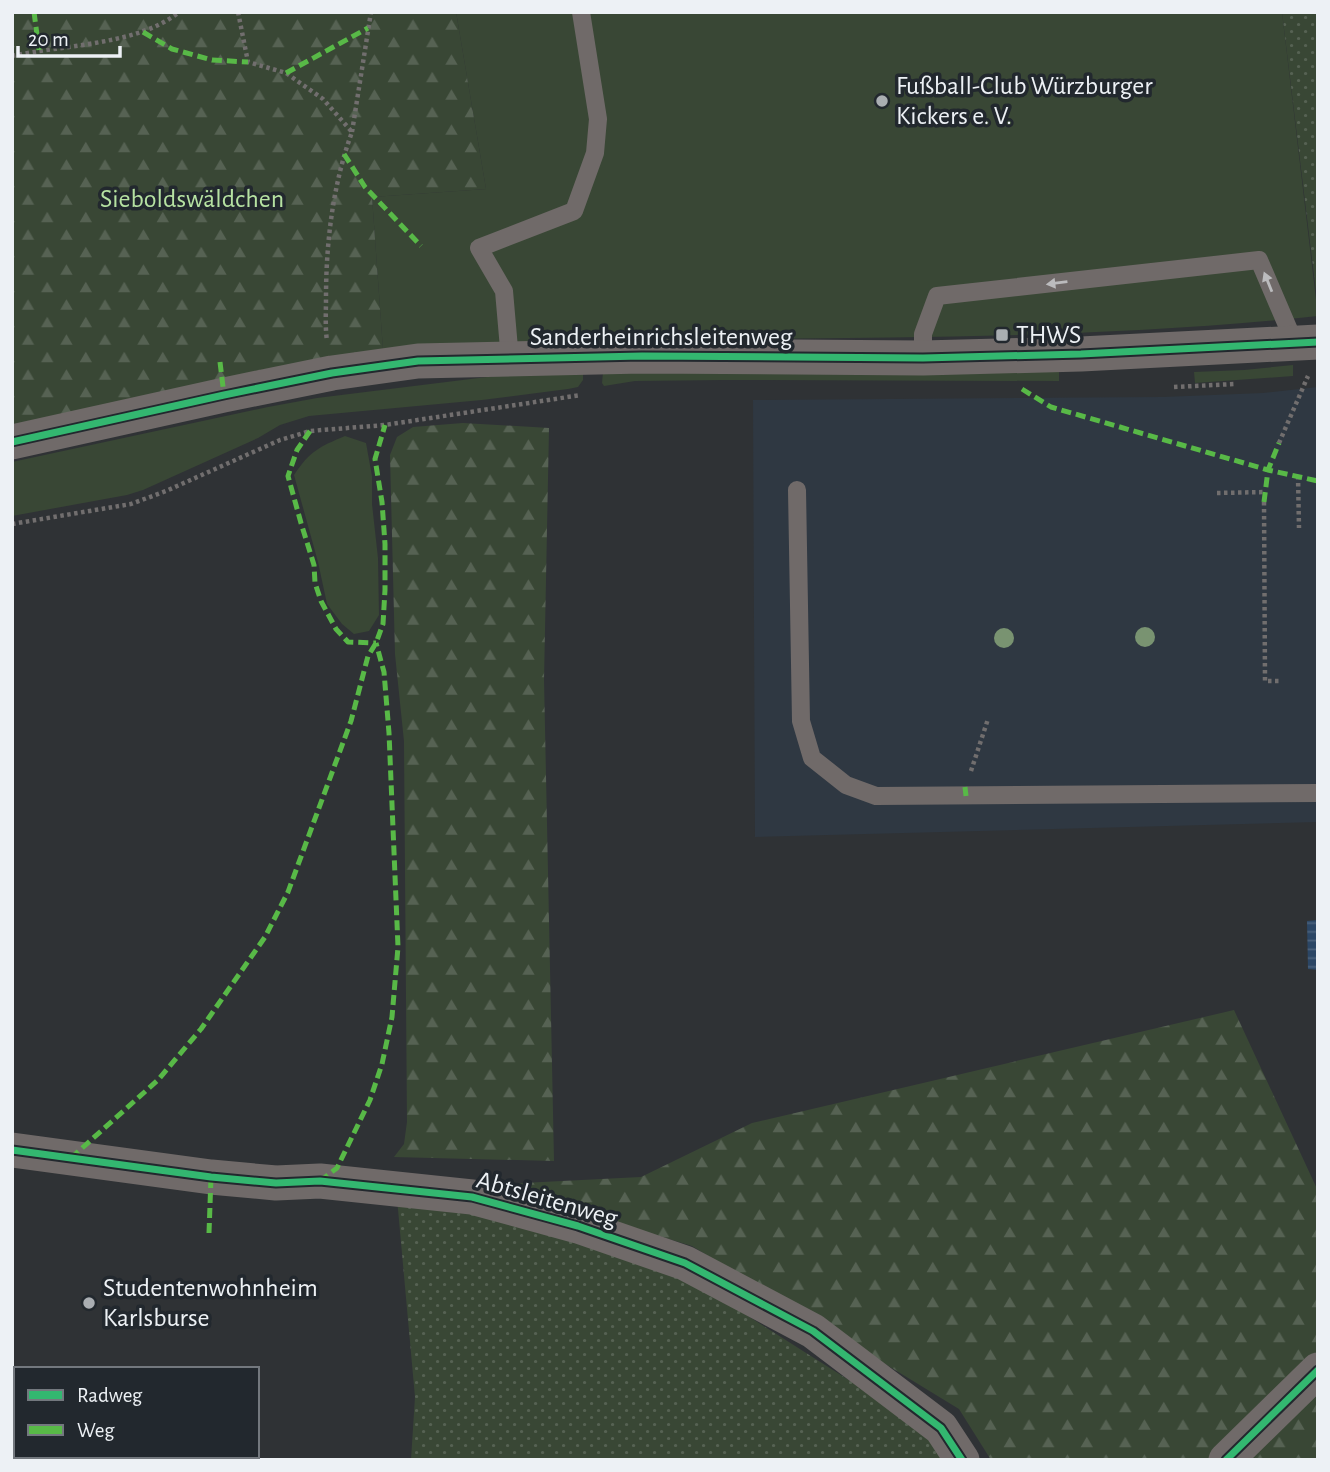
<svg xmlns="http://www.w3.org/2000/svg" width="1330" height="1472" font-family="'Alegreya Sans',sans-serif">
  <style>
    .built { fill: #2f3842 }
    .green { fill: #394735 }
    .forest { fill: url(#forest-firs) }
    .garden { fill: url(#garden-dots) }
    .water { fill: url(#water-rules) }
    .lines { fill: none; stroke-linecap: round; stroke-linejoin: round }
    .path { stroke: #716e6e; stroke-width: 4.5; stroke-dasharray: 3.5 3.5; stroke-linecap: butt }
    .service { stroke: #706a69; stroke-width: 18 }
    .minor { stroke: #706a69; stroke-width: 35 }
    .quiet { stroke: #58b947; stroke-width: 5; stroke-dasharray: 10 5; stroke-linecap: butt }
    .cycleway-casing { stroke: #22282e; stroke-width: 11 }
    .cycleway { stroke: #33b770; stroke-width: 7 }
    .tree { fill: #799371 }
    .oneway { fill: #bbbbbd }
    .poi-dot { fill: #aaaeb2; stroke: #22282e; stroke-width: 2.5 }
    .labels { text-anchor: middle; dominant-baseline: central; stroke-width: 7; stroke-linejoin: round; paint-order: stroke }
    .poi-label { font-size: 26px; fill: #edf1f5; stroke: #22282e; text-anchor: start }
    .park-label { font-size: 26px; fill: #b6e2a2; stroke: #22282e }
    .street-label { font-size: 26px; fill: #edf1f5; stroke: #22282e }
  </style>
  <defs>
    <pattern id="forest-firs" width="22" height="20" patternUnits="userSpaceOnUse" patternTransform="scale(1.75)"><rect width="22" height="20" fill="#394735"/><path d="M5 1l3.5 6h-7zM16 11l3.5 6h-7z" fill="#566253"/></pattern>
    <pattern id="garden-dots" width="8" height="8" patternUnits="userSpaceOnUse" patternTransform="scale(1.75)"><rect width="8" height="8" fill="#394735"/><path d="M2 2h.1M6 6h.1" fill="none" stroke="#566253" stroke-width="1.8" stroke-linecap="round"/></pattern>
    <pattern id="water-rules" width="6" height="5" patternUnits="userSpaceOnUse" patternTransform="scale(1.75)"><rect width="6" height="5" fill="#2b4665"/><path d="M0 2.5h6" fill="none" stroke="#4a617c"/></pattern>
  </defs>
  <rect width="100%" height="100%" fill="#2f3235"/>
  <!-- built -->
  <path class="built" d="M1318 387V822L755 837 753 400 1163 397 1263 393Z"/>
  <!-- green -->
  <path class="green" d="M456 12H1282L1318 316C1125 337 931 337 737 339 619 341 501 346 383 350L372 197 486 189Z
    M1293 365V376L1195 383 1194 372 1244 370Z
    M603 372H1059V381L724 380 635 381 604 386 602 383Z
    M583 373V380L578 387 568 389 482 400 309 416 280 425 258 438 143 490 127 495 12 516V462L268 407 317 398 503 375Z
    M345 436 366 443 372 476V504L378 558 379 615 369 631 354 634 342 624 327 604 318 562 294 475C310 451 319 447 345 436Z"/>
  <!-- forest -->
  <path class="forest" d="M12 12H456L486 189 372 197 383 350 12 427Z
    M463 423 549 428 544 680 554 1161 394 1157 404 1144 407 1122 404 741 395 654 390 455 397 437 413 427Z
    M1234 1010 1318 1191V1460H991L959 1409 692 1246 580 1212 481 1185 641 1177 752 1123Z"/>
  <!-- garden -->
  <path class="garden" d="M1282 12H1318V308Z
    M397 1198 473 1209 685 1276 937 1436 951 1460H411L415 1397Z"/>
  <!-- water -->
  <path class="water" d="M1318 920V970L1308 969 1307 921Z"/>
  <g class="lines">
    <!-- path -->
    <path class="path" d="M238 12 248 62 286 73 323 99 352 132C333 184 326 242 326 298 326 312 325 327 327 341
      M12 56C62 45 139 45 179 12
      M352 132 371 12
      M1174 387 1235 384
      M1279 443 1308 376
      M1298 476 1299 528
      M1217 493 1266 492
      M1264 502 1265 681H1279
      M12 524 131 504 166 491 280 440 310 431 385 425 581 395
      M971 771 988 719"/>
    <!-- service -->
    <path class="service" d="M923 358V334L937 296 1259 260 1295 344
      M510 360 504 291 479 248 574 211 595 153 598 119 581 12
      M797 490 801 721 812 758 846 785 876 796 1318 793
      M210 1460 212 1456"/>
    <!-- minor -->
    <path class="minor" d="M12 442 224 395 332 373 418 361 642 356 923 358 1081 354 1318 342
      M12 1150 211 1177 276 1183 320 1181 472 1197 578 1226 685 1263 813 1331 941 1428 962 1460
      M12 1442 16 1460
      M1226 1460 1318 1370"/>
    <!-- quiet -->
    <path class="quiet" d="M34 12 39 50
      M143 32 172 49 212 60 248 62
      M286 73 368 28
      M344 154 365 187 421 246
      M220 362 224 395
      M1022 389 1051 407 1268 470 1318 481
      M310 431 297 450 288 476 301 523 314 565 315 583 321 601 336 629 348 642 376 643
      M1264 502 1268 470 1279 443
      M965 787 966 796
      M71 1158 158 1080 201 1029 265 937 288 892 351 721 368 656 376 643 383 624 385 590V544L382 502 375 459 385 425
      M320 1181 337 1168 370 1100 382 1064 392 1017 398 947 389 733 384 672 376 643
      M209 1233 211 1177"/>
    <!-- cycleway casing -->
    <g class="cycleway-casing">
      <path id="cycleway" d="M12 442 224 395 332 373 418 361 642 356 923 358 1081 354 1318 342
        M12 1150 211 1177 276 1183 320 1181 472 1197 578 1226 685 1263 813 1331 941 1428 962 1460
        M1226 1460 1318 1370"/>
    </g>
    <!-- cycleway -->
    <use href="#cycleway" class="cycleway"/>
  </g>
  <!-- trees -->
  <g class="tree">
    <circle cx="1145" cy="637" r="10"/>
    <circle cx="1004" cy="638" r="10"/>
  </g>
  <!-- one-way arrows -->
  <defs><path id="oneway-solid" d="M-6-.8H1V-3.2L6.5 0L1 3.2V.8H-6Z" transform="scale(1.75)"/></defs>
  <g class="oneway">
    <use href="#oneway-solid" transform="translate(1268 282) rotate(-112)"/>
    <use href="#oneway-solid" transform="translate(1057 283) rotate(173)"/>
  </g>
  <!-- markers -->
  <g class="poi-dot">
    <circle cx="882" cy="101" r="7"/>
    <rect x="995" y="328" width="14" height="14" rx="3.5"/>
    <circle cx="89" cy="1303" r="7"/>
  </g>
  <g class="labels">
    <!-- poi labels -->
    <g class="poi-label">
      <text x="896" y="86">Fußball-Club Würzburger<tspan x="896" dy="30">Kickers e. V.</tspan></text>
      <text x="1016" y="335">THWS</text>
      <text x="103" y="1288">Studentenwohnheim<tspan x="103" dy="30">Karlsburse</tspan></text>
    </g>
    <!-- park labels -->
    <g class="park-label">
      <text x="192" y="199">Sieboldswäldchen</text>
    </g>
    <!-- street labels -->
    <g class="street-label">
      <text x="661" y="337">Sanderheinrichsleitenweg</text>
      <text transform="translate(547 1199) rotate(16)">Abtsleitenweg</text>
    </g>
  </g>
  <!-- border -->
  <rect width="1330" height="1472" fill="none" stroke="#edf1f5" stroke-width="28"/>
  <!-- legend -->
  <rect x="14" y="1367" width="245" height="91" fill="#22282e" stroke="#73787e" stroke-width="2"/>
  <rect x="28" y="1390" width="35" height="10" fill="#33b770" stroke="#73787e" stroke-width="2"/>
  <text x="77" y="1402" font-size="21" fill="#edf1f5">Radweg</text>
  <rect x="28" y="1425" width="35" height="10" fill="#58b947" stroke="#73787e" stroke-width="2"/>
  <text x="77" y="1437" font-size="21" fill="#edf1f5">Weg</text>
  <!-- scale -->
  <path d="M18 46v10h102v-10" fill="none" stroke="#edf1f5" stroke-width="3.5"/>
  <text x="28" y="46" font-size="21" fill="#edf1f5" stroke="#22282e" stroke-width="5" paint-order="stroke">20 m</text>
</svg>
